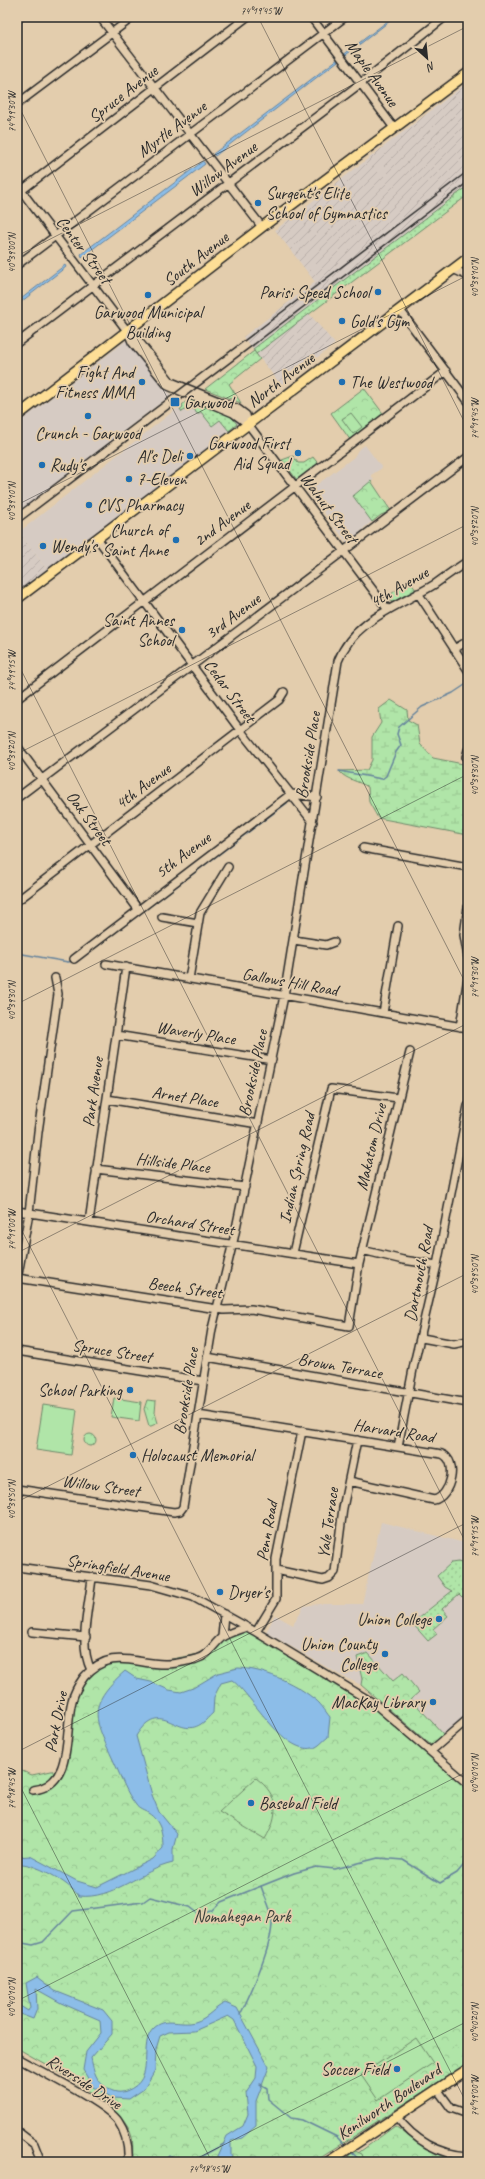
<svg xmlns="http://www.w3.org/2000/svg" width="485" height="2179" font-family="Caveat,sans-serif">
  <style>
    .built { fill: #d6cbc3 }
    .industrial { fill: url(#industrial-furrows) }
    .grass { fill: url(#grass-dots); stroke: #6e886a }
    .forest { fill: url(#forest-crowns); stroke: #6e886a }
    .wetland { fill: url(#wetland-marsh); stroke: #6e886a }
    .pitch { fill: #b0e5a8; stroke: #6e886a }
    .water { fill: #8cbde8; stroke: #65839c }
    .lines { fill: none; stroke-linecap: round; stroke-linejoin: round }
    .stream { stroke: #65839c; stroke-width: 1.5 }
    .minor-casing { stroke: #2b2b2b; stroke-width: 10 }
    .major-casing { stroke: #2b2b2b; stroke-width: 12 }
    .minor { stroke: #e3cdad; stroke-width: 7 }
    .major { stroke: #fdde96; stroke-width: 9 }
    .rail { stroke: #2b2b2b; stroke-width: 1.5 }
    .ticks { fill: none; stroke: #2b2b2b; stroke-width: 1; stroke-opacity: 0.45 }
    .poi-dot { fill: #1f6fb2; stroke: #e3cdad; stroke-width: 1.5 }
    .labels { text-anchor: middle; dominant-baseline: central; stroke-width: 3.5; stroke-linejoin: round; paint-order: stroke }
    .street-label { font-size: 17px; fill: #2b2b2b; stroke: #e3cdad }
    .poi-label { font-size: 17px; fill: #2b2b2b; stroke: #e3cdad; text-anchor: start }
    .park-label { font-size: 17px; fill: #383e38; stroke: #e3cdad }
    .neatline { fill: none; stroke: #2b2b2b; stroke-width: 1.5 }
    .ticks-label { font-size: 10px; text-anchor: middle; fill: #2b2b2b }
  </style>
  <defs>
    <pattern id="industrial-furrows" width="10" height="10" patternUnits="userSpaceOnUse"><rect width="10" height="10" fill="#d6cbc3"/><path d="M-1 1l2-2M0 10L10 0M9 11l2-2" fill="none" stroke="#b8aea8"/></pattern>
    <pattern id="grass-dots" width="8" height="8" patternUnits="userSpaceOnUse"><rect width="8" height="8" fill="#b0e5a8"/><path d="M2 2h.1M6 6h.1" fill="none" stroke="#98c591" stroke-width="1.8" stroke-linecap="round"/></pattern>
    <pattern id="forest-crowns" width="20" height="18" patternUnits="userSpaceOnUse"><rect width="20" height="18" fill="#b0e5a8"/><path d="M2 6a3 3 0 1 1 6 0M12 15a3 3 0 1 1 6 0" fill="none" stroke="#98c591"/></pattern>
    <pattern id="wetland-marsh" width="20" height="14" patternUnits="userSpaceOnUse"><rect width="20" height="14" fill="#b0e5a8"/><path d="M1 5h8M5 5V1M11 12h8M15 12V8" fill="none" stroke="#98c591"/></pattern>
  </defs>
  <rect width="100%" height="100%" fill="#e3cdad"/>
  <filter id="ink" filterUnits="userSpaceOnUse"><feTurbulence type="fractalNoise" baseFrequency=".025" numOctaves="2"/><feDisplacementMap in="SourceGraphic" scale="8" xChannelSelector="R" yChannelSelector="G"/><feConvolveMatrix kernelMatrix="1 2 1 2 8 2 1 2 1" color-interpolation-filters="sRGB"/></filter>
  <g filter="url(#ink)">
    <!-- built -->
    <path class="built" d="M128 339 171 395 17 513V424Z
      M189 399 243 422 47 570 19 532Z
      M365 445 382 468 371 475 374 480 371 481 391 511 381 515 365 527 355 538 347 543 306 489 319 483 330 475 354 457 358 450Z
      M381 1522 465 1543 468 1530V1715L431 1745 361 1685 340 1675 266 1632 275 1615 293 1625 304 1606 319 1604H362Z"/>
    <!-- industrial -->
    <path class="industrial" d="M468 82V186L306 310 335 344 281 385 243 337 315 282 275 230Z
      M19 532 47 570 17 593V534Z"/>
    <!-- grass -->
    <path class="grass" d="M468 186V195L256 354 253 349Z
      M189 399 230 415 237 424 229 431 220 420 212 426 201 412 197 414 194 409 188 408 182 412 180 409 183 407 182 405Z
      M293 456 298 463H304L313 457 320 466 299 481 297 480 282 460Z
      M458 1562 468 1565V1592L462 1597 459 1594 442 1609 448 1616 433 1629 437 1634 428 1641 412 1623 452 1591 445 1587 437 1576 451 1563Z"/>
    <!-- forest -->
    <path class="forest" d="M254 351 260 359 229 384 241 403 205 389Z
      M364 388 385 416 351 441 331 413Z
      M371 481 391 511 381 515 372 522 353 496Z
      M409 580 418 593 395 604 386 598Z
      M147 1400 156 1401 155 1413 158 1423 151 1426H149L144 1409Z
      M84 1440a6 6 0 1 1 12 0a6 6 0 1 1-12 0Z
      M246 1627 375 1704 468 1784V2063L314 2162H133C132 2154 134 2142 131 2134 121 2103 46 2065 17 2048V1769L32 1775 61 1769 70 1713 80 1683 100 1665 132 1659 167 1660 203 1653Z
      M368 1653 393 1681 403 1673 419 1692 411 1699 444 1735 431 1745 361 1685 362 1679 357 1657Z
      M395 2126C416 2141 440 2162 468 2159V2162H346Z"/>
    <!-- wetland -->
    <path class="wetland" d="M391 700 407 710 408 720 417 725 420 744 433 758 468 765V835L378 818 369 802 368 787C359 781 346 780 339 771L367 770 372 760V737L381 723 379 709Z
      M355 2151 362 2154 364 2160 373 2162H355L348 2159 349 2155Z"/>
    <!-- pitch -->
    <path class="pitch" d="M351 413 362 427 353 434 342 419Z
      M114 1398 141 1402 139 1421 111 1417Z
      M43 1405 77 1410 71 1455 36 1450Z
      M256 1778C280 1796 279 1815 265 1839L219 1812Z
      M416 2038 433 2063 378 2100 361 2075Z"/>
    <!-- water -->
    <path class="water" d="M393 17H395L215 156 213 154Z
      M203 161 205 164 82 257 81 254Z
      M65 265 66 267 17 305V302Z
      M238 1668C263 1669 293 1682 313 1698 320 1702 325 1711 330 1717L328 1737C324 1740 320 1745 316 1747 286 1759 253 1696 232 1680L221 1683 214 1697 213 1713C209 1716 206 1721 201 1724 177 1740 161 1696 136 1736L152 1795 159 1812 177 1834 173 1849V1863C141 1870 113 1900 79 1896 68 1882 34 1862 17 1864V1857L30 1856 77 1881 97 1887 153 1859 163 1848C163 1834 161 1821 148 1813 145 1811 138 1809 136 1805 127 1794 121 1777 115 1764 95 1720 84 1707 125 1671L137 1679 151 1682 169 1690 181 1692 193 1688 218 1673Z
      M37 1977 55 1991 103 2010 112 2021V2034L91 2058C93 2068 95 2078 103 2085 110 2091 118 2094 126 2091 159 2079 136 2045 154 2028 165 2018 176 2024 189 2023 205 2022 212 2009 225 2003L237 2008 269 2067 256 2101V2126L242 2138 231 2141V2155L233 2162H222L218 2156 227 2136 243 2126 248 2114 246 2093 256 2078 257 2066 234 2020 228 2016 194 2031 169 2032 160 2036 156 2049 155 2070 144 2089 129 2099 113 2098 93 2087 83 2070 86 2052 101 2033 100 2020 61 2003 36 1989 37 2009 33 2019 17 2013V2004L28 2011 30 2007 26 1983Z"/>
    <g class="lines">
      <!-- stream -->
      <path class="stream" d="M339 771 382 779 386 776 396 752 401 745 397 734 399 727 422 707 453 693 468 683
        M17 953 68 962 79 960 287 803
        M17 1942 33 1945 43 1942 73 1911 143 1902 150 1897 190 1907 199 1914 212 1911 221 1902 294 1873 316 1867 335 1869 378 1858 403 1860 440 1883 457 1873 468 1860
        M240 2015C251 1993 274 1942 272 1918 271 1908 264 1896 261 1886
        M260 2084 267 2088 268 2099 291 2118 302 2120 337 2137 346 2147
        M350 2151 362 2162
        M162 2162 169 2155 178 2162
        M191 2162 224 2144"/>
      <!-- minor casing -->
      <g class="minor-casing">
        <path id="minor" d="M100 17 262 227
          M311 17 394 128
          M17 20 20 17
          M17 104 133 17
          M17 185 128 332 132 342 168 386 233 413 248 424 388 610
          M17 194 247 17
          M17 265 345 17
          M453 269 468 276
          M400 310 468 401
          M129 333 137 339 171 382 238 409 246 415 248 424
          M17 343 361 83 445 17
          M97 538 240 730 313 822
          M418 593 468 670
          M454 649 468 641
          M17 699 446 371
          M17 746 138 909
          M466 757 468 750
          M17 798 468 457
          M363 848 468 867
          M17 901 279 700 284 692
          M468 907 464 935 468 957
          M162 917 198 923
          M294 940 326 945 334 942
          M74 959 291 794 317 797
          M106 964 468 1028
          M189 979 200 913 228 867
          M383 1013 398 926
          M460 1027 468 977
          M116 1035 272 1060
          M107 1099 258 1124
          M96 1169 245 1187
          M17 1211 359 1264
          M89 1222 126 967
          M362 1250 403 1260 437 1265
          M293 1253 331 1089 398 1098
          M17 1278 224 1310 251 1309 349 1326 359 1264 410 1052
          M17 1280 29 1213 38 1132 58 994 55 978
          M422 1338 454 1344 468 1341
          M17 1351 203 1381
          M207 1357 468 1403
          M198 1415 442 1454C459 1461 451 1496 434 1500L349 1481
          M398 1447 414 1364 437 1265 468 1106
          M17 1489 174 1512 180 1511 183 1507 212 1329 234 1238 284 996 338 661C354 619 400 606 435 584 446 576 457 568 468 561
          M17 1567 151 1585 193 1597 256 1632 375 1704 468 1784
          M276 1570 323 1580 329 1578 335 1572 343 1508 357 1440
          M32 1632 86 1637
          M256 1632 276 1599V1559L302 1431
          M222 1637 224 1614
          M91 1670C78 1643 89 1607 92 1578
          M431 1751 468 1719
          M33 1790C75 1786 64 1729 72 1701 74 1693 79 1684 84 1677 111 1646 136 1665 166 1664 176 1664 187 1661 196 1659 208 1656 213 1645 221 1638 227 1633 239 1630 246 1627
          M17 2058C39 2071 106 2103 118 2121 127 2134 129 2147 128 2162
          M437 2089 451 2108 468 2114
          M396 2116C414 2140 438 2154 468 2156
          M17 2131 34 2144 41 2162"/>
      </g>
      <!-- major casing -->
      <g class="major-casing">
        <path id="major" d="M17 416 262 227 468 73
          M17 599 468 258
          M328 2162 468 2069"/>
      </g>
      <!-- minor -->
      <use href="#minor" class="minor"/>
      <!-- major -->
      <use href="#major" class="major"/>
      <!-- rail -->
      <path class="rail" d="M17 513 468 171
        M17 524 468 182"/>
    </g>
  </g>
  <!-- ticks -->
  <path class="ticks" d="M258 17 468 429M17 103 468 988M17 256 468 26M17 505 468 275M17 662 468 1547M17 754 468 524M17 1004 468 774M17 1221 468 2106M17 1253 468 1023M17 1502 468 1273M17 1752 468 1522M17 1780 212 2162M17 2001 468 1771M190 2162 468 2021"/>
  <!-- markers -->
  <g class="poi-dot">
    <circle cx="258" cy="203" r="4"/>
    <circle cx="378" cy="292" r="4"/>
    <circle cx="148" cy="295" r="4"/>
    <circle cx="342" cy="321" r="4"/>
    <circle cx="142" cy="382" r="4"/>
    <circle cx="342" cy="382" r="4"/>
    <rect x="170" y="397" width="10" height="10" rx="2"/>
    <circle cx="88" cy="416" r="4"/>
    <circle cx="298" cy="453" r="4"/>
    <circle cx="190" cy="456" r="4"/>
    <circle cx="42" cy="465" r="4"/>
    <circle cx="129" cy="479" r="4"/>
    <circle cx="89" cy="505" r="4"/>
    <circle cx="176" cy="540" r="4"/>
    <circle cx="43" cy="546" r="4"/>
    <circle cx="182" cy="630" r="4"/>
    <circle cx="130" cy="1390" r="4"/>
    <circle cx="133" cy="1455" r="4"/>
    <circle cx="220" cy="1592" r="4"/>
    <circle cx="439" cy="1619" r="4"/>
    <circle cx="385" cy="1654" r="4"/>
    <circle cx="433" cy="1702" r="4"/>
    <circle cx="251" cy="1803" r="4"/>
    <circle cx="397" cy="2069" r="4"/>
  </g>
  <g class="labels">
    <!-- street labels -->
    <g class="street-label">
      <text transform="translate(372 73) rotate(54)">Maple Avenue</text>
      <text transform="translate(123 94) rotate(-38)">Spruce Avenue</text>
      <text transform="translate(172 129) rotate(-37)">Myrtle Avenue</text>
      <text transform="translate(223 169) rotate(-37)">Willow Avenue</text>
      <text transform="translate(84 250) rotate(53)">Center Street</text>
      <text transform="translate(196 259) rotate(-38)">South Avenue</text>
      <text transform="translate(281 380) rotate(-37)">North Avenue</text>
      <text transform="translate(329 508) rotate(53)">Walnut Street</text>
      <text transform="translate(222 523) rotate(-37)">2nd Avenue</text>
      <text transform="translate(399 587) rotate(-30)">4th Avenue</text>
      <text transform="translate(233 616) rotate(-37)">3rd Avenue</text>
      <text transform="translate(230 691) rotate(53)">Cedar Street</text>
      <text transform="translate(308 755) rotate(-81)">Brookside Place</text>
      <text transform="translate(143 786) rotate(-37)">4th Avenue</text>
      <text transform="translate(89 818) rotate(53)">Oak Street</text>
      <text transform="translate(183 855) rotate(-37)">5th Avenue</text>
      <text transform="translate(290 982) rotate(10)">Gallows Hill Road</text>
      <text transform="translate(196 1033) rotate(9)">Waverly Place</text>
      <text transform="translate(253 1073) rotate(-78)">Brookside Place</text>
      <text transform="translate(93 1092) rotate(-82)">Park Avenue</text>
      <text transform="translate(185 1097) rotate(9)">Arnet Place</text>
      <text transform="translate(371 1147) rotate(-77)">Makatom Drive</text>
      <text transform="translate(173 1163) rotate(7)">Hillside Place</text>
      <text transform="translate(297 1168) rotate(-77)">Indian Spring Road</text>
      <text transform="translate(190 1223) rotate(9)">Orchard Street</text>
      <text transform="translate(419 1274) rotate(-79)">Dartmouth Road</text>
      <text transform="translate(185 1288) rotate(8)">Beech Street</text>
      <text transform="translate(112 1351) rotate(9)">Spruce Street</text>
      <text transform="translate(340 1366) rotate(10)">Brown Terrace</text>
      <text transform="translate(186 1391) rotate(-81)">Brookside Place</text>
      <text transform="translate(394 1431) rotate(9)">Harvard Road</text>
      <text transform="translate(101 1486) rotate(8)">Willow Street</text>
      <text transform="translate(328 1523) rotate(-82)">Yale Terrace</text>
      <text transform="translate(267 1531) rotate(-80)">Penn Road</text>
      <text transform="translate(118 1568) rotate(9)">Springfield Avenue</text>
      <text transform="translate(56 1722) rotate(-79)">Park Drive</text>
      <text transform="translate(84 2082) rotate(33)">Riverside Drive</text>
      <text transform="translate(389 2102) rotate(-34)">Kenilworth Boulevard</text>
    </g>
    <!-- poi labels -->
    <g class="poi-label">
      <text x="266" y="193">Surgent's Elite<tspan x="266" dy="20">School of Gymnastics</tspan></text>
      <text x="370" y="292" text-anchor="end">Parisi Speed School</text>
      <text x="148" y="312" text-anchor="middle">Garwood Municipal<tspan x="148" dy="20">Building</tspan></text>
      <text x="350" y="321">Gold's Gym</text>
      <text x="134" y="372" text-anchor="end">Fight And<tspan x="134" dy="20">Fitness MMA</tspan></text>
      <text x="350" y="382">The Westwood</text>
      <text x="184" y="402">Garwood</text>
      <text x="88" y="433" text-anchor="middle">Crunch - Garwood</text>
      <text x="290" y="443" text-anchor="end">Garwood First<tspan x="290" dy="20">Aid Squad</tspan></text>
      <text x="182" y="456" text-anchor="end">Al's Deli</text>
      <text x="50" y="465">Rudy's</text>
      <text x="137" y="479">7-Eleven</text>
      <text x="97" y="505">CVS Pharmacy</text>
      <text x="168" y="530" text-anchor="end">Church of<tspan x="168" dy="20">Saint Anne</tspan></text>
      <text x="51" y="546">Wendy's</text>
      <text x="174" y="620" text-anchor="end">Saint Annes<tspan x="174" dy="20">School</tspan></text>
      <text x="122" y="1390" text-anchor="end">School Parking</text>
      <text x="141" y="1455">Holocaust Memorial</text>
      <text x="228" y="1592">Dryer's</text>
      <text x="431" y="1619" text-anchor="end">Union College</text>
      <text x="377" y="1644" text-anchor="end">Union County<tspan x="377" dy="20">College</tspan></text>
      <text x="425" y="1702" text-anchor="end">MacKay Library</text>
      <text x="259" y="1803">Baseball Field</text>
      <text x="389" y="2069" text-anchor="end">Soccer Field</text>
    </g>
    <!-- park labels -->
    <g class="park-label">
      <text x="242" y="1916">Nomahegan Park</text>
    </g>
  </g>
  <!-- margin -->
  <rect width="485" height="2179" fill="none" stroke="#e3cdad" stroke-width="44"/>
  <!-- north arrow -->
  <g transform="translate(427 58) rotate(153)" stroke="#e3cdad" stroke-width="3" paint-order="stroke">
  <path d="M0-3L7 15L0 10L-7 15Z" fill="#2b2b2b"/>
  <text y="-6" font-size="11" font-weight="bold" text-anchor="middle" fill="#2b2b2b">N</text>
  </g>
  <rect x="22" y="22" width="441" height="2135" class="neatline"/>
  <g class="ticks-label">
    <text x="261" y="14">74°19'45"W</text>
    <text transform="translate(11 112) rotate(-90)" y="4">74°19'30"W</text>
    <text transform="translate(11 253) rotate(-90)" y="4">40°39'00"N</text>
    <text transform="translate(474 278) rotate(-90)" y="4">40°39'10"N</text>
    <text transform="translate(474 419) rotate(-90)" y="4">74°19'45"W</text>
    <text transform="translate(11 502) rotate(-90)" y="4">40°39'10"N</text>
    <text transform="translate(474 527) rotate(-90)" y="4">40°39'20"N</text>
    <text transform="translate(11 671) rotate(-90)" y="4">74°19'15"W</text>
    <text transform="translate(11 752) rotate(-90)" y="4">40°39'20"N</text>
    <text transform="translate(474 776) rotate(-90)" y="4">40°39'30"N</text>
    <text transform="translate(474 978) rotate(-90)" y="4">74°19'30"W</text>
    <text transform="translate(11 1001) rotate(-90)" y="4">40°39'30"N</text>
    <text transform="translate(11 1230) rotate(-90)" y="4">74°19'00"W</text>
    <text transform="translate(474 1275) rotate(-90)" y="4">40°39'50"N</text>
    <text transform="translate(11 1500) rotate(-90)" y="4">40°39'50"N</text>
    <text transform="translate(474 1537) rotate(-90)" y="4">74°19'15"W</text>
    <text transform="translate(474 1774) rotate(-90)" y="4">40°40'10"N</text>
    <text transform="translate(11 1789) rotate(-90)" y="4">74°18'45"W</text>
    <text transform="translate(11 1998) rotate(-90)" y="4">40°40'10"N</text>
    <text transform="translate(474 2023) rotate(-90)" y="4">40°40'20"N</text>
    <text transform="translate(474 2096) rotate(-90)" y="4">74°19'00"W</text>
    <text x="209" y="2172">74°18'45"W</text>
  </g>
</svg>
